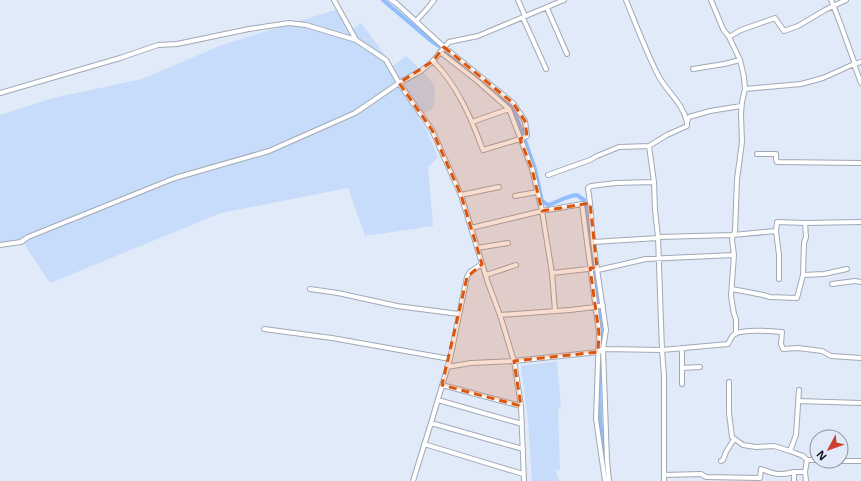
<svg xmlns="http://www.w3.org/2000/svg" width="861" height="481" font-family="'Noto Sans',sans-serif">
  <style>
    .green { fill: #c7dcfa }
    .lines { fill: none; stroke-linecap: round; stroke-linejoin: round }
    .canal { stroke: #91befe; stroke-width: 4 }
    .minor-casing { stroke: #a1a9b6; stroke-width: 6 }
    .minor { stroke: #fff; stroke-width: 4 }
    .marked { fill: #dd550c; fill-opacity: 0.2; stroke: #dd550c; stroke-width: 3; stroke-dasharray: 8 5; stroke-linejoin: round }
  </style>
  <rect width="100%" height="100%" fill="#e1eaf8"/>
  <!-- green -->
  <path class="green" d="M335 10 352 29 361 23 393 66 406 56 424 73 435 86 434 107 418 118 426 128 438 158 428 167 433 226 365 236 348 188 221 213 50 283 21 239 0 243V115L53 98 142 79 222 45Z
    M557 361 561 408 558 409 560 470H556L557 478 559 479V481H532L528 421 521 366Z"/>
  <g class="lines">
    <!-- canal -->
    <path class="canal" d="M383 0 430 40 439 46 485 83
      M501 96 512 107 521 129 535 169 542 201 548 205C558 202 566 196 577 195L584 200 603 327 600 350
      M599 373 600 417 605 470"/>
    <!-- minor casing -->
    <g class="minor-casing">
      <path id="minor" d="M334 0 356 40 386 60 399 83 432 130 461 195 488 283 500 315 514 361 521 406 524 481
        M391 0 396 3 444 47 513 103 525 121 527 136 520 139 483 150C471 118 458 86 433 61
        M518 0 525 16
        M626 0C636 25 646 51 658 75 666 91 683 103 687 122
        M711 0 723 29 729 37 740 60 744 77 745 89 742 102 741 114 742 142 737 179 735 232 733 235 732 240 734 255 731 296 734 314 736 319V333
        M831 0C840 21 847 43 855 64H854L861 83
        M547 8 567 54
        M523 18 546 69
        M416 21 427 9 434 0
        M729 37 741 30 775 18 784 31 798 26 825 10 846 0
        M440 52 476 80 509 109 532 169 542 211 552 273 555 311
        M855 64 861 62
        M693 69 724 64 740 60
        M745 89 801 84 823 78 854 64
        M0 93 120 58 158 45 177 44 249 29 289 23 306 25 356 40
        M472 122 509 109
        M649 146 654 182 655 210 658 237 662 350 664 376V481
        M757 154H776V159L777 162 861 163
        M548 175 590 160 597 156 619 147 649 146 667 135 687 126V122L689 117 710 111 741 106
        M461 195 499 187
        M515 196 537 192
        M471 228 542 211 582 204 599 333 596 419 605 481
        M658 237 733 235 776 231
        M593 242 658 238
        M0 245 21 242 28 237 175 178 269 151 355 113 399 83 421 71 433 61 449 42 478 36 564 0
        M477 248 508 243
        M598 270 646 259 734 255
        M552 273 597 268
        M486 275 516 265
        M803 275 824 274 847 269
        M779 279V255L776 231 777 222 805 223 861 222
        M832 284 855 281 861 282
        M310 289 338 293 397 306 459 314
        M732 289 763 295 770 297 797 298 803 275 804 243 806 237 805 223
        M500 315 570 310 595 307 603 305
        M264 329 332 338 450 359
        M447 367 471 363 514 361 598 352 603 349 662 350 728 344C730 341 731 336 735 334 742 329 772 331 782 332L781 344 783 349 798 348 822 351 831 356 861 358
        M682 368 700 367
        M729 382V413L732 437 743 445 756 447 774 446 790 451 803 456 807 460H817
        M682 384V348
        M442 385 521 406
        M438 400 522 424
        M799 401 861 403
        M431 423 523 449
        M424 444 523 474
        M790 451 796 435 799 390
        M721 461 723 460 726 452 734 439
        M837 461H861
        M805 472 806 481
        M664 475 701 474 706 477 760 478 761 469C775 474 779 476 794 472
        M413 481 431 423 450 359 467 277 470 272 482 264
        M609 481 607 460 603 349 606 330 593 242 590 203 588 188 591 186 616 183 654 182
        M794 481V472H805L807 460"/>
    </g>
    <!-- minor -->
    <use href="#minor" class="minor"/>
  </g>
  <!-- marked area -->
  <path class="marked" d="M444 47 513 103 525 121 527 136 520 139 532 169 542 211 590 203 597 268H590L599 333 598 352 514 361 521 406 442 385 467 277 482 264 461 195 432 130 399 83 433 61Z"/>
  <!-- north arrow -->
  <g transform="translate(829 449) rotate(229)"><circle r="19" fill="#e1eaf8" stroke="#8d939e"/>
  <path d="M0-3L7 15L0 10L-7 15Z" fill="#cc3f2d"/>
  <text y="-6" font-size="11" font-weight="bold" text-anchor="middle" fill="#0e1116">N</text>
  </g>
</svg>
